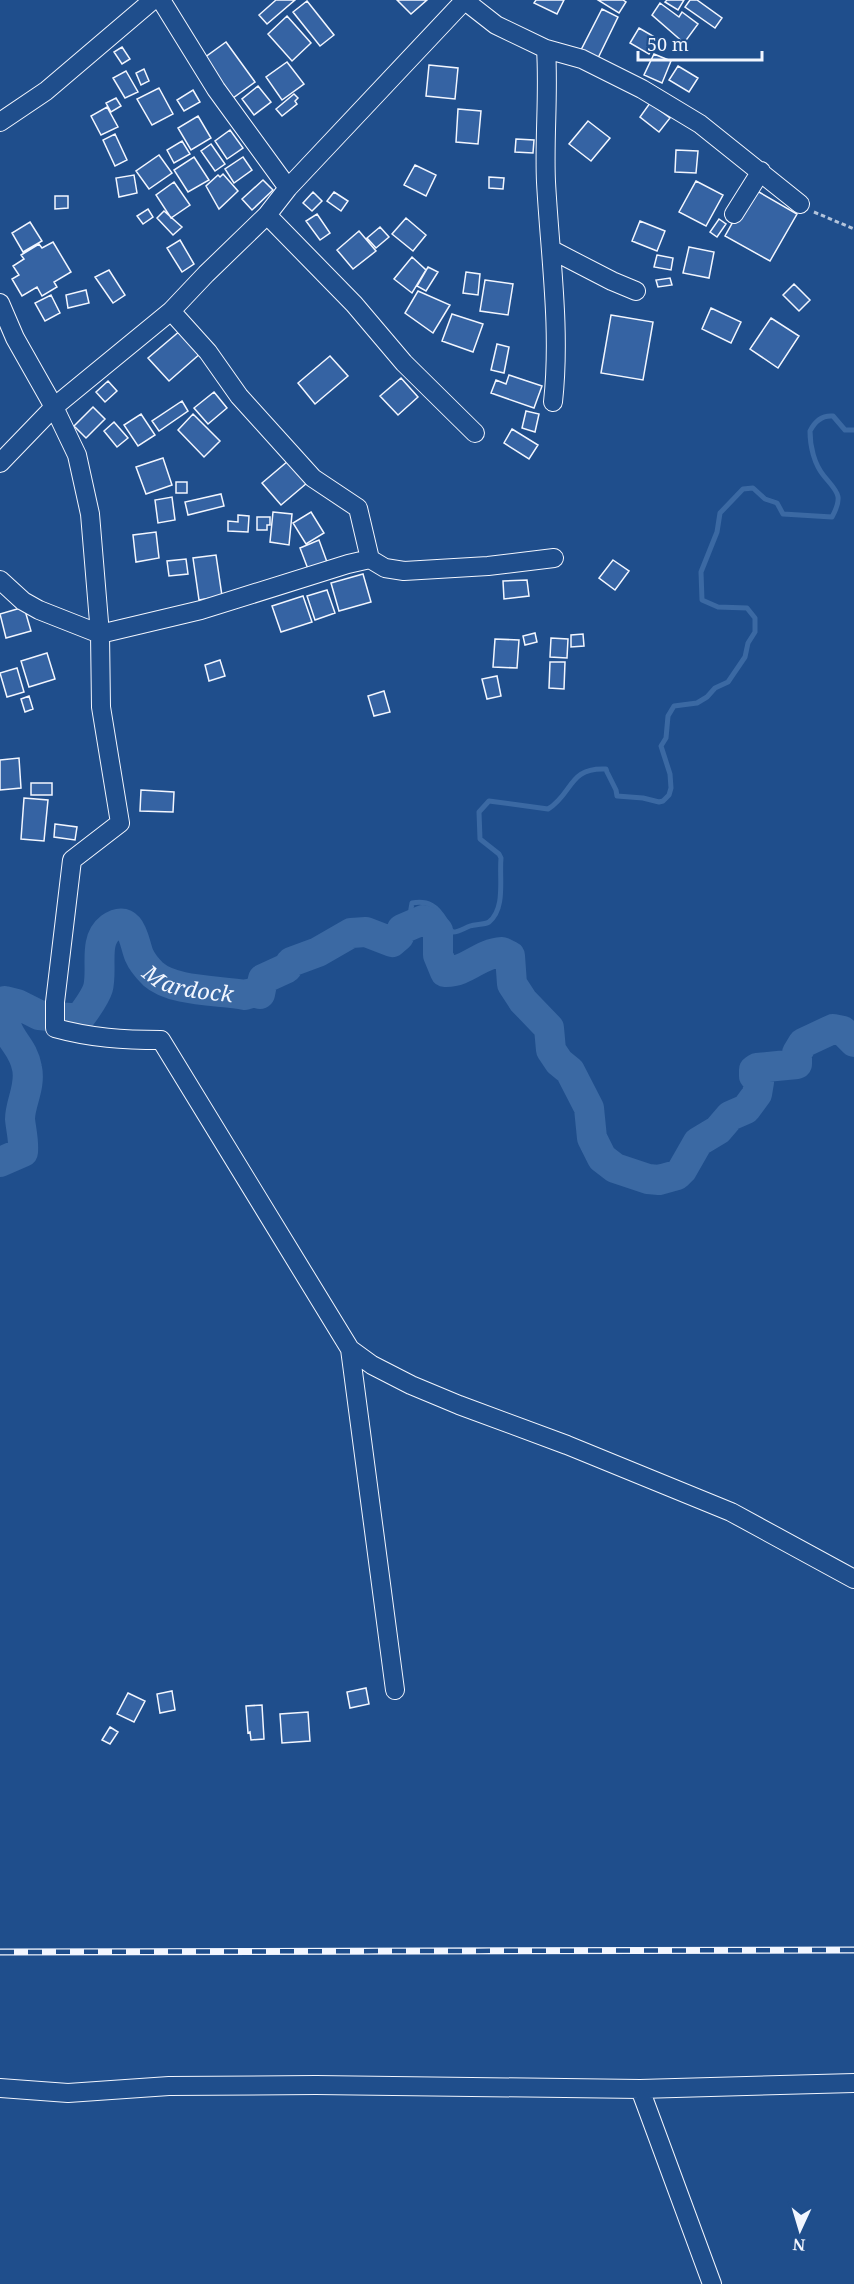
<svg xmlns="http://www.w3.org/2000/svg" width="854" height="2284" font-family="'Noto Serif',serif">
  <style>
    .lines { fill: none; stroke-linecap: round; stroke-linejoin: round }
    .stream { stroke: #3b69a3; stroke-width: 5 }
    .river { stroke: #3b69a3; stroke-width: 30 }
    .building { fill: #3563a3; stroke: #f2f6ff; stroke-width: 1.5 }
    .minor-casing { stroke: #f2f6ff; stroke-width: 20 }
    .path { stroke: #b3c4dc; stroke-width: 3; stroke-dasharray: 4.5 3; stroke-linecap: butt }
    .minor { stroke: #1f4e8c; stroke-width: 18 }
    .rail-casing { stroke: #f2f6ff; stroke-width: 7 }
    .rail { stroke: #1f4e8c; stroke-width: 4.5; stroke-dasharray: 14; stroke-linecap: butt }
    .labels { text-anchor: middle; dominant-baseline: central; stroke-width: 4.5; stroke-linejoin: round; paint-order: stroke }
    .water-label { font-size: 22px; font-style: italic; fill: #f2f6ff; stroke: #1f4e8c }
  </style>
  <rect width="100%" height="100%" fill="#1f4e8c"/>
  <g class="lines">
    <!-- stream -->
    <path class="stream" d="M408 926 412 903C428 900 437 906 445 920 448 926 447 928 453 932 460 932 464 928 470 926 476 924 484 925 489 922 506 908 499 878 501 858L499 854 480 839 479 812 489 801 548 809C573 794 568 767 606 769L607 772 616 790 617 796 643 798 659 802 663 801 669 795 671 788 670 774 661 746 666 738 668 716 674 706 697 703 707 697 715 688 728 682 745 657 748 643 755 632V618L747 608 718 607 702 600 701 572 717 532 720 513 743 489 753 488 765 499 777 503 783 514 832 517C844 495 837 492 824 476 814 464 810 446 810 431 815 421 822 415 833 416L845 430H854"/>
    <!-- river -->
    <path class="river" id="s1" d="M0 1162 23 1152C24 1140 21 1130 20 1119 20 1103 31 1087 27 1068 22 1040 0 1039 5 1001L17 1004 39 1015 79 1019C85 1011 95 998 98 988 103 969 93 941 110 928 132 912 134 943 139 955 142 962 148 969 153 974 173 992 219 990 245 995L255 992 260 994 263 979 287 968 291 962 318 952 351 933 366 932 392 942 399 936 402 929 423 920 431 923 438 931V955L445 972C466 973 480 953 502 952L510 956 512 984 523 1001 549 1028 551 1050 559 1062 570 1071 589 1108 592 1138 602 1158 615 1168 648 1179 659 1180 677 1175 682 1170 698 1142 718 1130 730 1116 746 1109 757 1094 759 1082 754 1076V1070L757 1068 797 1064V1053L803 1043 833 1029 843 1031 854 1042"/>
  </g>
  <!-- building -->
  <path class="building" d="M276 0H295L267 24 259 15Z
    M397 0H427L411 14Z
    M536 0H564L557 14 534 3Z
    M598 0H623L626 2 619 13Z
    M667 0H684L678 10 665 2Z
    M690 0H697L722 18 715 28 685 7Z
    M307 1 334 35 320 46 293 12Z
    M660 3 679 17 682 12 698 24 684 43 652 15Z
    M602 9 618 17 598 58 581 50Z
    M287 16 311 43 292 61 268 34Z
    M639 28 658 39 649 54 630 43Z
    M226 42 255 82 233 98 204 58Z
    M122 47 130 59 122 64 114 52Z
    M654 54 671 61 662 83 644 75Z
    M287 62 304 84 282 100 266 77Z
    M429 65 458 68 455 99 426 96Z
    M678 66 698 78 689 92 669 80Z
    M144 69 149 81 141 85 136 73Z
    M126 71 138 92 125 98 113 78Z
    M258 86 271 102 254 115 242 99Z
    M159 88 173 114 152 125 137 99Z
    M193 90 200 102 184 111 177 100Z
    M294 94 298 98 295 101 297 104 282 116 276 109Z
    M116 98 121 106 111 112 106 103Z
    M650 103 670 118 659 132 640 117Z
    M107 107 118 127 101 135 91 116Z
    M458 109 481 111 478 144 456 142Z
    M198 116 211 138 191 150 178 128Z
    M588 121 610 138 591 161 569 144Z
    M230 130 243 148 227 159 215 141Z
    M115 134 127 160 115 166 103 140Z
    M516 139 534 140 533 153 515 152Z
    M182 141 190 154 174 163 167 150Z
    M211 144 225 164 215 171 201 151Z
    M676 150 698 151 696 173 675 172Z
    M159 155 172 173 149 189 136 171Z
    M194 157 209 180 188 192 174 170Z
    M243 157 252 170 234 183 225 169Z
    M415 165 436 175 426 196 404 185Z
    M223 174 238 191 219 209 206 186 218 175 220 177Z
    M134 175 137 193 119 197 116 178Z
    M489 177 504 178 503 189 489 188Z
    M263 180 273 190 252 210 242 199Z
    M696 181 723 195 706 226 679 212Z
    M174 182 190 205 171 218 156 195Z
    M752 188 797 214 770 261 725 236Z
    M313 192 322 201 312 211 303 203Z
    M334 192 348 201 341 211 327 201Z
    M55 196H68V208L55 209Z
    M148 209 153 217 143 224 137 216Z
    M164 211 182 227 173 235 157 218Z
    M317 214 330 233 320 240 306 221Z
    M406 218 426 235 413 251 392 234Z
    M719 219 726 224 717 237 710 232Z
    M640 221 665 231 657 251 632 241Z
    M30 222 42 241 23 252 12 233Z
    M380 227 389 237 376 248 367 238Z
    M359 231 376 251 353 269 337 250Z
    M180 240 194 264 182 272 167 248Z
    M53 242 71 272 54 282 57 287 42 296 37 287 22 296 12 279 19 275 13 266 24 259 21 255 39 244 42 248Z
    M689 247 714 252 709 278 683 273Z
    M657 255 673 258 671 270 654 267Z
    M412 257 426 270 412 293 394 279Z
    M428 267 438 272 426 291 417 286Z
    M109 270 125 295 113 303 95 277Z
    M466 272 480 274 478 295 463 293Z
    M670 278 672 285 658 287 656 280Z
    M485 280 513 284 508 315 480 311Z
    M794 284 810 300 799 311 783 295Z
    M86 290 89 303 68 308 66 295Z
    M418 291 450 305 433 333 405 313Z
    M51 295 60 313 45 321 35 303Z
    M711 308 741 322 731 343 702 329Z
    M452 314 483 324 473 352 442 341Z
    M611 315 653 322 643 380 601 373Z
    M771 318 799 336 778 368 750 349Z
    M181 330 201 353 169 381 148 358Z
    M497 344 509 347 504 373 491 370Z
    M330 356 348 376 315 404 298 383Z
    M509 375 542 386 534 408 491 393 496 380 506 384Z
    M401 378 418 397 398 415 380 396Z
    M108 381 117 391 105 402 96 392Z
    M214 392 227 408 208 424 194 408Z
    M182 401 188 411 159 431 152 421Z
    M93 407 105 419 86 438 74 426Z
    M526 411 539 414 535 432 522 428Z
    M141 414 155 435 138 446 124 425Z
    M193 414 220 441 204 457 178 430Z
    M114 422 128 438 117 447 104 431Z
    M512 429 538 445 529 459 504 443Z
    M163 458 172 485 146 494 136 467Z
    M288 461 307 483 281 505 262 483Z
    M176 482H187V493H176Z
    M221 494 224 506 188 515 185 502Z
    M172 497 175 520 158 523 155 500Z
    M273 512 292 514 289 545 270 542Z
    M311 512 324 533 306 544 293 523Z
    M238 515 249 516 248 532 228 531V521L238 522Z
    M257 517H270V525H267V530H257Z
    M156 532 159 558 136 562 133 535Z
    M319 540 327 562 308 569 300 548Z
    M216 555 222 596 199 600 193 558Z
    M186 559 188 574 169 576 167 561Z
    M613 560 629 571 615 590 599 578Z
    M363 574 371 602 339 611 331 583Z
    M527 580 529 596 504 599 503 581Z
    M327 590 335 613 315 620 307 596Z
    M303 596 312 622 281 632 272 606Z
    M24 607 31 631 6 638 0 614Z
    M535 633 537 642 525 645 523 636Z
    M583 634 584 646 571 647V635Z
    M551 638 568 639 567 658 550 657Z
    M495 639 519 640 517 668 493 667Z
    M47 653 55 679 29 687 21 661Z
    M220 660 225 676 209 681 205 665Z
    M550 662H565L564 689 549 688Z
    M17 668 24 692 7 697 0 673Z
    M497 676 501 696 487 699 482 679Z
    M384 691 390 712 374 716 368 696Z
    M29 696 33 709 25 712 21 699Z
    M19 758 21 788 0 790V760Z
    M31 783H52V795H31Z
    M141 790 174 792 173 812 140 811Z
    M24 798 48 800 44 841 21 839Z
    M55 824 77 827 75 840 54 837Z
    M366 1688 369 1704 350 1708 347 1692Z
    M172 1691 175 1710 160 1713 157 1694Z
    M128 1693 145 1701 134 1722 117 1714Z
    M262 1705 264 1739 251 1740 250 1732 248 1733 246 1706Z
    M308 1712 310 1741 282 1743 280 1714Z
    M110 1727 118 1732 110 1744 102 1740Z"/>
  <g class="lines">
    <!-- minor casing -->
    <g class="minor-casing">
      <path id="minor" d="M161 0 216 89 288 188
        M464 0 496 25 546 49 582 59 642 89 700 124 800 204
        M546 49C549 93 544 138 546 182 550 256 561 329 553 402
        M0 122 46 91 153 0
        M734 214 761 171
        M267 215 354 304 404 363 475 433
        M552 250 612 281 636 291
        M0 303 15 338 54 407 77 455 90 514 100 634 101 707 120 823 72 860 55 1002V1028C91 1038 124 1040 161 1040L350 1349 395 1690
        M171 311 208 352 239 396 313 478 358 508 370 559
        M0 463 54 407 171 311 206 274 267 215 288 188 465 0
        M0 580 23 601 39 610 100 634 201 610 348 564 370 559 385 568 404 571 488 566 554 558
        M350 1349 372 1365 411 1385 459 1405 567 1445 731 1512 854 1579
        M0 2088 68 2093 169 2086 316 2085 640 2089 854 2083
        M640 2089 712 2284"/>
    </g>
    <!-- path -->
    <path class="path" d="M814 212 854 229"/>
    <!-- minor -->
    <use href="#minor" class="minor"/>
    <!-- rail casing -->
    <g class="rail-casing">
      <path id="rail" d="M0 1952 854 1950"/>
    </g>
    <!-- rail -->
    <use href="#rail" class="rail"/>
  </g>
  <g class="labels">
    <!-- water labels -->
    <g class="water-label">
      <text stroke="none"><textPath href="#s1" startOffset="471">Mardock</textPath></text>
    </g>
  </g>
  <!-- north arrow -->
  <g transform="translate(800 2230) rotate(184)" stroke="#1f4e8c" stroke-width="4.5" paint-order="stroke">
  <path d="M0-4.5L10 22L0 15L-10 22Z" fill="#f2f6ff"/>
  <text y="-9" font-size="16" font-weight="bold" text-anchor="middle" fill="#f2f6ff">N</text>
  </g>
  <!-- scale -->
  <path d="M638 51v9h124v-9" fill="none" stroke="#f2f6ff" stroke-width="3"/>
  <text x="647" y="51" font-size="18" fill="#f2f6ff" stroke="#1f4e8c" stroke-width="4.5" paint-order="stroke">50 m</text>
</svg>
